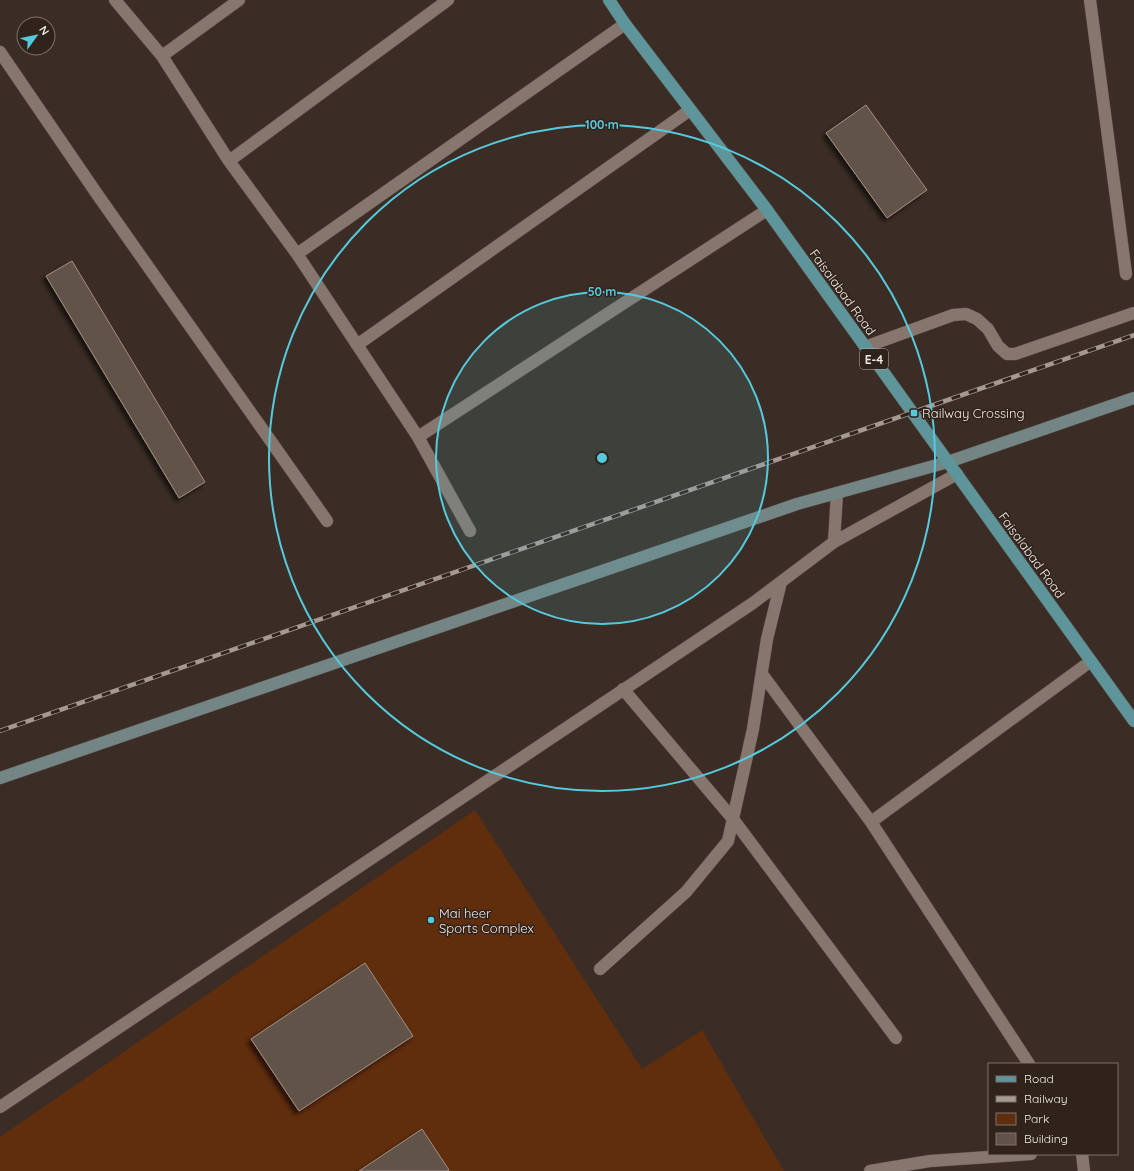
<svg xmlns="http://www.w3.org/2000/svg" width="1134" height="1171" font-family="Quicksand,sans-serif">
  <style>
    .green { fill: #602d0d }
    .building { fill: #62524a; stroke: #a18f86; filter: url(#shadow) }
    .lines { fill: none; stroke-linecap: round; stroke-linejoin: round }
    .street-casing { stroke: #584c46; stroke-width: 13 }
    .secondary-casing { stroke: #584c46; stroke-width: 13 }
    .primary-casing { stroke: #584c46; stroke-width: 13 }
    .street { stroke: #87766d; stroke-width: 12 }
    .secondary { stroke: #738584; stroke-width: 12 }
    .primary { stroke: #5e959b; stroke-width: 12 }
    .rail-casing { stroke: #a49993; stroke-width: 4.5 }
    .rail { stroke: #30231b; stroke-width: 3; stroke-dasharray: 9; stroke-linecap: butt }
    .ring { fill: none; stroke: #55cade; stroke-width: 2 }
    .poi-dot { fill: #55cade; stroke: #30231b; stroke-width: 1.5 }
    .labels { text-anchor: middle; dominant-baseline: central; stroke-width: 3; stroke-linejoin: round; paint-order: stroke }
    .shield { fill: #30231b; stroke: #b8aea8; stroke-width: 1 }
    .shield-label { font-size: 12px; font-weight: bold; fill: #f2e9e4 }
    .street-label { font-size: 13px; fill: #f2e9e4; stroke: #30231b }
    .poi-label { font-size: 13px; fill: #f2e9e4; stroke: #30231b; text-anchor: start }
    .centre { fill: #55cade; stroke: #30231b; stroke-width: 2 }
    .ring-label { font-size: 12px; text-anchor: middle; font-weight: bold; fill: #55cade; stroke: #30231b; stroke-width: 3; stroke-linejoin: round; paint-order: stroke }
  </style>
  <defs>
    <filter id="shadow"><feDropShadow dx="-3.5" dy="3.5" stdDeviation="2" flood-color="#0009"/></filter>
  </defs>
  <rect width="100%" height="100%" fill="#3b2d25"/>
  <!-- green -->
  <path class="green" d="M475 810 642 1069 702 1030 784 1171H0V1137Z"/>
  <!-- building -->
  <path class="building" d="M866 105 927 190 887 218 826 133Z
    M72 261 205 482 179 498 46 276Z
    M365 963 413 1036 299 1111 251 1039Z
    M422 1129 449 1170 447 1171H359Z"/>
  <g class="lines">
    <!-- street casing -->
    <g class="street-casing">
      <path id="street" d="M115 0 162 56 229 161 297 254 418 437 470 531
        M1090 0 1126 274
        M0 52 97 194 327 521
        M162 56 239 0
        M229 161 448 0
        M297 254 625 24
        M357 345 690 110
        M865 347 953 315 966 314 977 319 988 329 998 346 1007 354H1015L1134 313
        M418 437 767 210
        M834 542 837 493
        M762 674 871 822 1029 1064
        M623 689 733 819 896 1038
        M871 822 1091 661
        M600 969 686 892 728 841 753 729 767 639 781 582
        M0 1107 753 603 834 542 957 474
        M1082 1154 1084 1171
        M870 1171 930 1161 1031 1154"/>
    </g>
    <!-- secondary casing -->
    <g class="secondary-casing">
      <path id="secondary" d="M0 778 797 504 948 462 1134 398"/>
    </g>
    <!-- primary casing -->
    <g class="primary-casing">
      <path id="primary" d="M609 0 625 24 767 210 1134 721"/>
    </g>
    <!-- street -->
    <use href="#street" class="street"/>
    <!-- secondary -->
    <use href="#secondary" class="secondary"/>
    <!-- primary -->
    <use href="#primary" class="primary"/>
    <!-- rail casing -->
    <g class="rail-casing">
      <path id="rail" d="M0 731 1134 335"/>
    </g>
    <!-- rail -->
    <use href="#rail" class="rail"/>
  </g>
  <!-- distance rings -->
  <circle cx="602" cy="458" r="166" fill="#55cade" fill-opacity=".12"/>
  <g class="ring">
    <circle cx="602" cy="458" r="166"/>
    <circle cx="602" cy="458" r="333"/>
  </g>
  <!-- markers -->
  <g class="poi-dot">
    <rect x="910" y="409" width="8" height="8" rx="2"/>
    <circle cx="431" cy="920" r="4"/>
  </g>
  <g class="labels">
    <!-- shield labels -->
    <rect class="shield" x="860" y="349" width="28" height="20" rx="3"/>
    <g class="shield-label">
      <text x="874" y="359">E-4</text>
    </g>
    <!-- street labels -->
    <g class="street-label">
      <text transform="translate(843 292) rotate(54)">Faisalabad Road</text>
      <text transform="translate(1032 555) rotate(54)">Faisalabad Road</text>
    </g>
    <!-- poi labels -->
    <g class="poi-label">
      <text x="922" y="413">Railway Crossing</text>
      <text x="439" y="913">Mai heer<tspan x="439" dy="15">Sports Complex</tspan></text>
    </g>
  </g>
  <circle cx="602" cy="458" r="6" class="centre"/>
  <g class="ring-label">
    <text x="602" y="129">100 m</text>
    <text x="602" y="296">50 m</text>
  </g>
  <!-- legend -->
  <rect x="988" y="1063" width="130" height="92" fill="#30231b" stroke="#7e726b"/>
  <rect x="996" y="1076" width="20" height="6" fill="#5e959b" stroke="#7e726b"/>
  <text x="1024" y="1083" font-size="12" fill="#f2e9e4">Road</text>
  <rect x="996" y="1096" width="20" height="6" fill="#a49993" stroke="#7e726b"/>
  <text x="1024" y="1103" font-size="12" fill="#f2e9e4">Railway</text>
  <rect x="996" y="1113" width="20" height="12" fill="#602d0d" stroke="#7e726b"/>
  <text x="1024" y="1123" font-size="12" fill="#f2e9e4">Park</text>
  <rect x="996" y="1133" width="20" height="12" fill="#62524a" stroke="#7e726b"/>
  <text x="1024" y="1143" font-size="12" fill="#f2e9e4">Building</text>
  <!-- north arrow -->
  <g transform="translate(36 36) rotate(57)"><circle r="19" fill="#30231b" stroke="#7e726b"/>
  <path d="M0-3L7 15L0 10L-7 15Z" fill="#55cade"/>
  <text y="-6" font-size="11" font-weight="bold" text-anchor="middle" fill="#f2e9e4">N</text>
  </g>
</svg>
